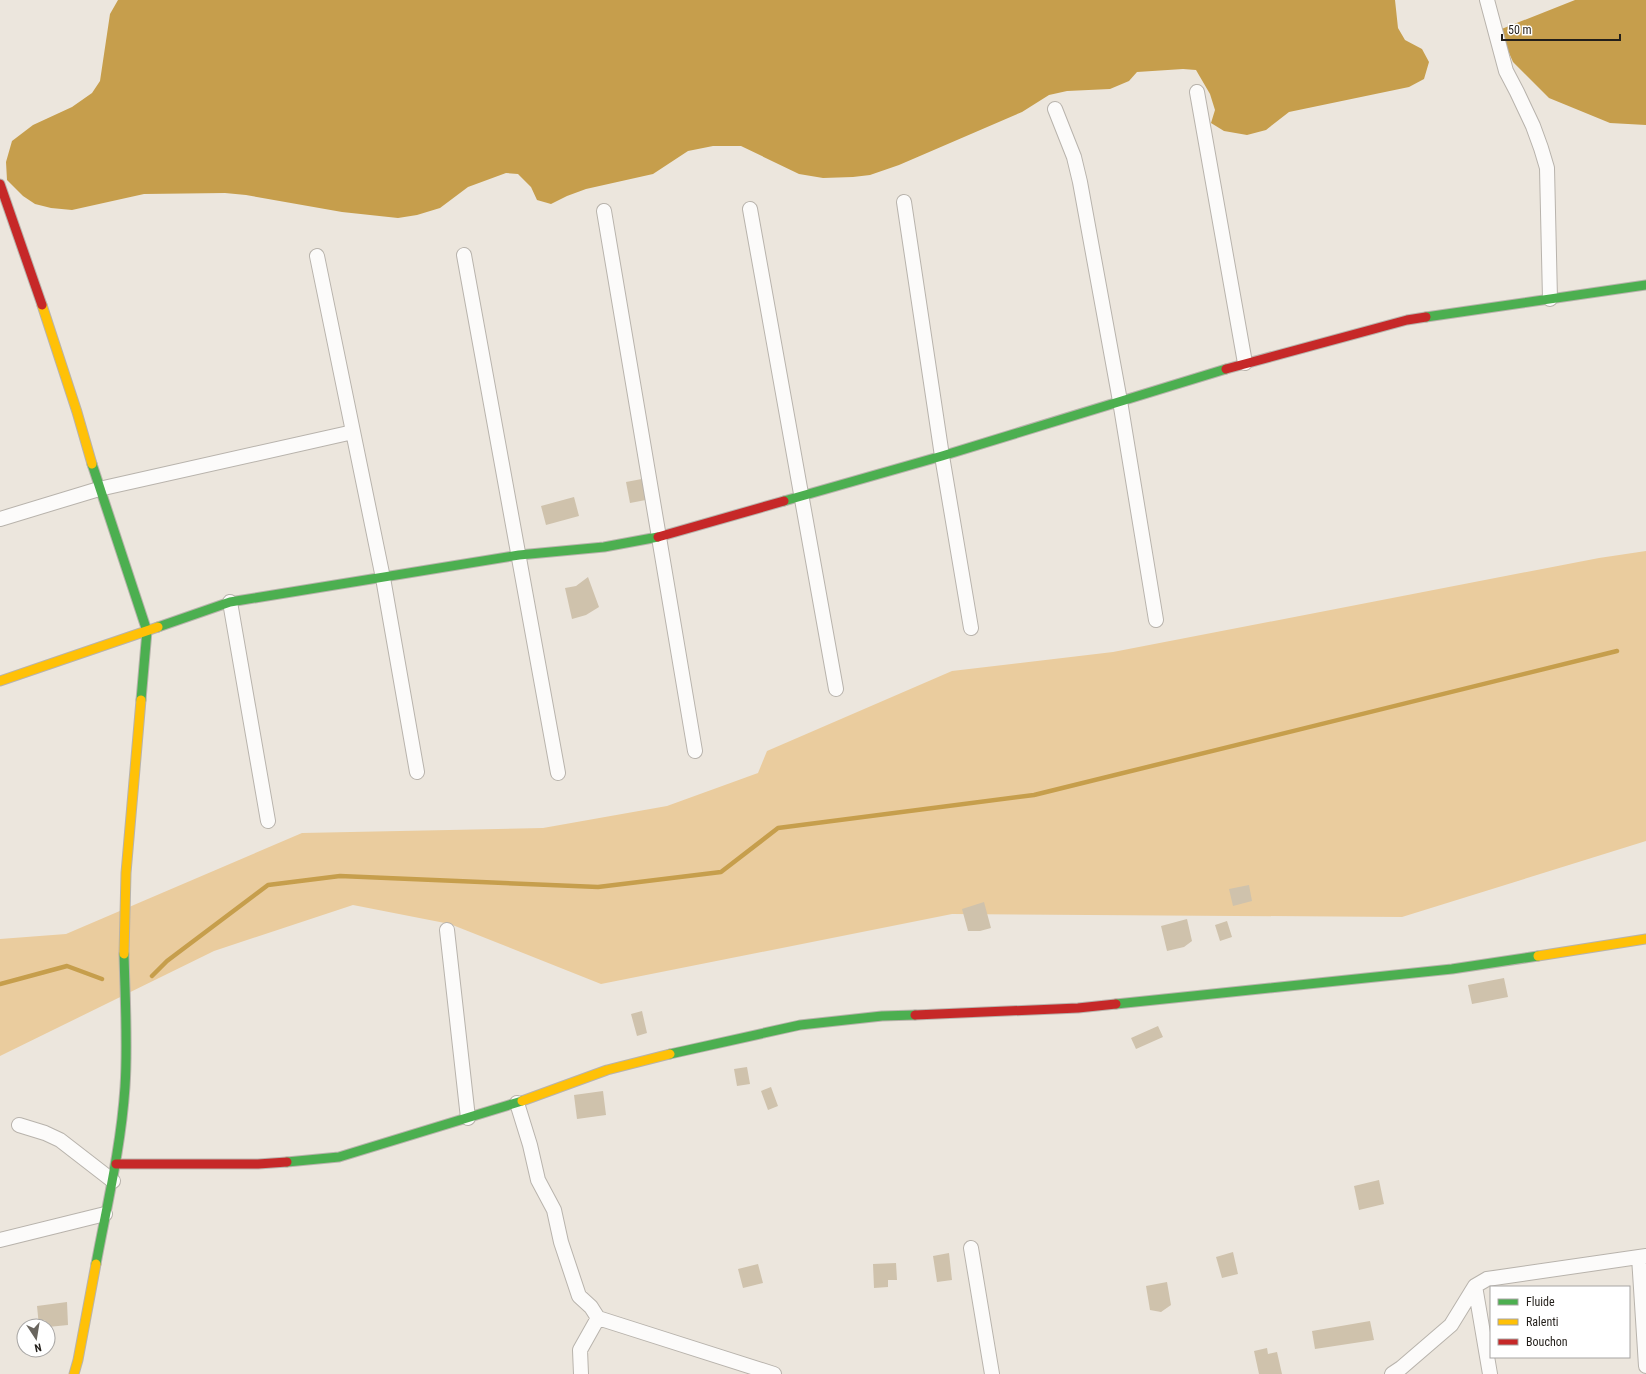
<svg xmlns="http://www.w3.org/2000/svg" width="1646" height="1374" font-family="'Roboto Condensed',sans-serif">
  <style>
    .green { fill: #eacc9e }
    .water { fill: #c69e4c }
    .lines { fill: none; stroke-linecap: round; stroke-linejoin: round }
    .stream { stroke: #c69e4c; stroke-width: 4.5 }
    .building { fill: #cfc2ac }
    .street-casing { stroke: #b8b3ac; stroke-width: 16 }
    .fast-casing { stroke: #b8b3ac; stroke-width: 11 }
    .slow-casing { stroke: #b8b3ac; stroke-width: 11 }
    .jam-casing { stroke: #b8b3ac; stroke-width: 11 }
    .street { stroke: #fcfbfa; stroke-width: 14 }
    .fast { stroke: #4caf50; stroke-width: 9 }
    .slow { stroke: #ffc107; stroke-width: 9 }
    .jam { stroke: #c62828; stroke-width: 9 }
  </style>
  <rect width="100%" height="100%" fill="#ece6dd"/>
  <!-- green -->
  <path class="green" d="M1646 551V841L1402 917 952 914 601 984 450 924 353 905 214 951 0 1056V939L66 934 302 833 543 828 667 806 758 773 767 751 952 671 1113 652 1599 558Z"/>
  <!-- water -->
  <path class="water" d="M118 0H1395L1398 28 1405 40 1422 49 1429 62 1424 79 1409 87 1289 112 1266 130 1247 135 1224 131 1211 123 1215 110 1210 94 1196 70 1183 69 1137 72 1129 81 1110 89 1067 91 1049 95 1022 112 899 165 870 175 853 177 823 178 799 174 741 146H713L688 151 653 174 586 189 567 196 551 204 537 200 531 187 518 174 506 173 468 187 440 208 417 215 398 218 342 212 246 195 225 193 144 194 72 210 51 208 35 204 23 196 7 180 6 162 12 141 33 125 72 107 92 93 100 81 110 14Z
    M1575 0H1646V125L1610 123 1549 98 1513 62 1499 30Z"/>
  <g class="lines">
    <!-- stream -->
    <path class="stream" d="M152 976 167 961 268 885 340 876 598 887 721 872 778 828 1034 795 1617 651
      M0 984 67 966 102 979"/>
  </g>
  <!-- building -->
  <path class="building" d="M647 478 651 499 630 503 626 482Z
    M574 497 579 516 546 525 541 506Z
    M588 577 599 607 586 615 572 619 565 588 576 586Z
    M1249 885 1252 901 1233 906 1229 889Z
    M984 902 991 928 980 931H968L962 909Z
    M1187 919 1192 941 1184 947 1167 951 1161 926Z
    M1227 921 1232 937 1220 941 1215 925Z
    M1504 978 1508 997 1472 1004 1468 985Z
    M642 1011 647 1033 637 1036 631 1014Z
    M1158 1026 1163 1037 1136 1049 1131 1038Z
    M747 1067 750 1084 737 1086 734 1069Z
    M771 1087 778 1106 768 1110 761 1091Z
    M603 1091 606 1115 577 1119 574 1095Z
    M1379 1180 1384 1204 1359 1210 1354 1186Z
    M1233 1252 1238 1274 1222 1278 1216 1257Z
    M949 1253 952 1280 937 1282 933 1256Z
    M896 1263 897 1280H888V1287L874 1288 873 1264Z
    M758 1264 763 1283 743 1288 738 1269Z
    M1167 1282 1171 1305 1161 1312 1150 1310 1146 1286Z
    M67 1302 68 1325 48 1327V1326H39L37 1306Z
    M1370 1321 1374 1340 1315 1349 1312 1331Z
    M1267 1348 1268 1354 1277 1352 1282 1374H1259L1254 1351Z"/>
  <g class="lines">
    <!-- street casing -->
    <g class="street-casing">
      <path id="street" d="M1487 0 1506 71 1517 92 1533 126 1541 148 1547 168 1550 299
        M1197 92 1245 363
        M1055 109 1074 157 1080 182 1120 401 1156 620
        M904 202 942 456 971 628
        M750 209 836 689
        M604 211 695 751
        M464 255 558 773
        M317 256 383 578 417 772
        M0 519 99 489 353 432
        M230 602 268 821
        M447 930 468 1118
        M517 1103 530 1145 538 1180 554 1210 561 1242 579 1296 591 1307 598 1318
        M19 1125 45 1133 60 1140 113 1181
        M0 1240 105 1214
        M971 1248 992 1374
        M1639 1257 1646 1366
        M1475 1286 1490 1374
        M581 1374 580 1350 598 1318 774 1374
        M1392 1374 1401 1368 1451 1325 1475 1286 1487 1279 1646 1256"/>
    </g>
    <!-- fast casing -->
    <g class="fast-casing">
      <path id="fast" d="M1426 317 1646 285
        M92 464 147 631 141 700
        M784 501 942 456 1226 369
        M158 627 230 602 519 555 604 547 658 537
        M1116 1004 1452 969 1538 956
        M670 1054 800 1025 882 1016 915 1015
        M287 1162 339 1157 522 1101
        M96 1264C107 1205 121 1147 125 1087 128 1043 125 998 124 954"/>
    </g>
    <!-- slow casing -->
    <g class="slow-casing">
      <path id="slow" d="M42 305 77 412 92 464
        M0 681 158 627
        M124 954 126 873 141 700
        M1538 956 1646 939
        M522 1101 607 1070 670 1054
        M74 1374 78 1360 96 1264"/>
    </g>
    <!-- jam casing -->
    <g class="jam-casing">
      <path id="jam" d="M0 184 42 305
        M1226 369 1407 320 1426 317
        M658 537 784 501
        M915 1015 1078 1008 1116 1004
        M116 1164H258L287 1162"/>
    </g>
    <!-- street -->
    <use href="#street" class="street"/>
    <!-- fast -->
    <use href="#fast" class="fast"/>
    <!-- slow -->
    <use href="#slow" class="slow"/>
    <!-- jam -->
    <use href="#jam" class="jam"/>
  </g>
  <!-- legend -->
  <rect x="1490" y="1286" width="140" height="72" fill="#ffffff" stroke="#a7a5a3"/>
  <rect x="1498" y="1299" width="20" height="6" fill="#4caf50" stroke="#a7a5a3"/>
  <text x="1526" y="1306" font-size="12" fill="#231f1a">Fluide</text>
  <rect x="1498" y="1319" width="20" height="6" fill="#ffc107" stroke="#a7a5a3"/>
  <text x="1526" y="1326" font-size="12" fill="#231f1a">Ralenti</text>
  <rect x="1498" y="1339" width="20" height="6" fill="#c62828" stroke="#a7a5a3"/>
  <text x="1526" y="1346" font-size="12" fill="#231f1a">Bouchon</text>
  <!-- north arrow -->
  <g transform="translate(36 1338) rotate(168)"><circle r="19" fill="#ffffff" stroke="#a7a5a3"/>
  <path d="M0-3L7 15L0 10L-7 15Z" fill="#69655e"/>
  <text y="-6" font-size="11" font-weight="bold" text-anchor="middle" fill="#231f1a">N</text>
  </g>
  <!-- scale -->
  <path d="M1502 34v6h118v-6" fill="none" stroke="#231f1a" stroke-width="2"/>
  <text x="1508" y="34" font-size="12" fill="#231f1a" stroke="#ffffff" stroke-width="3" paint-order="stroke">50 m</text>
</svg>
